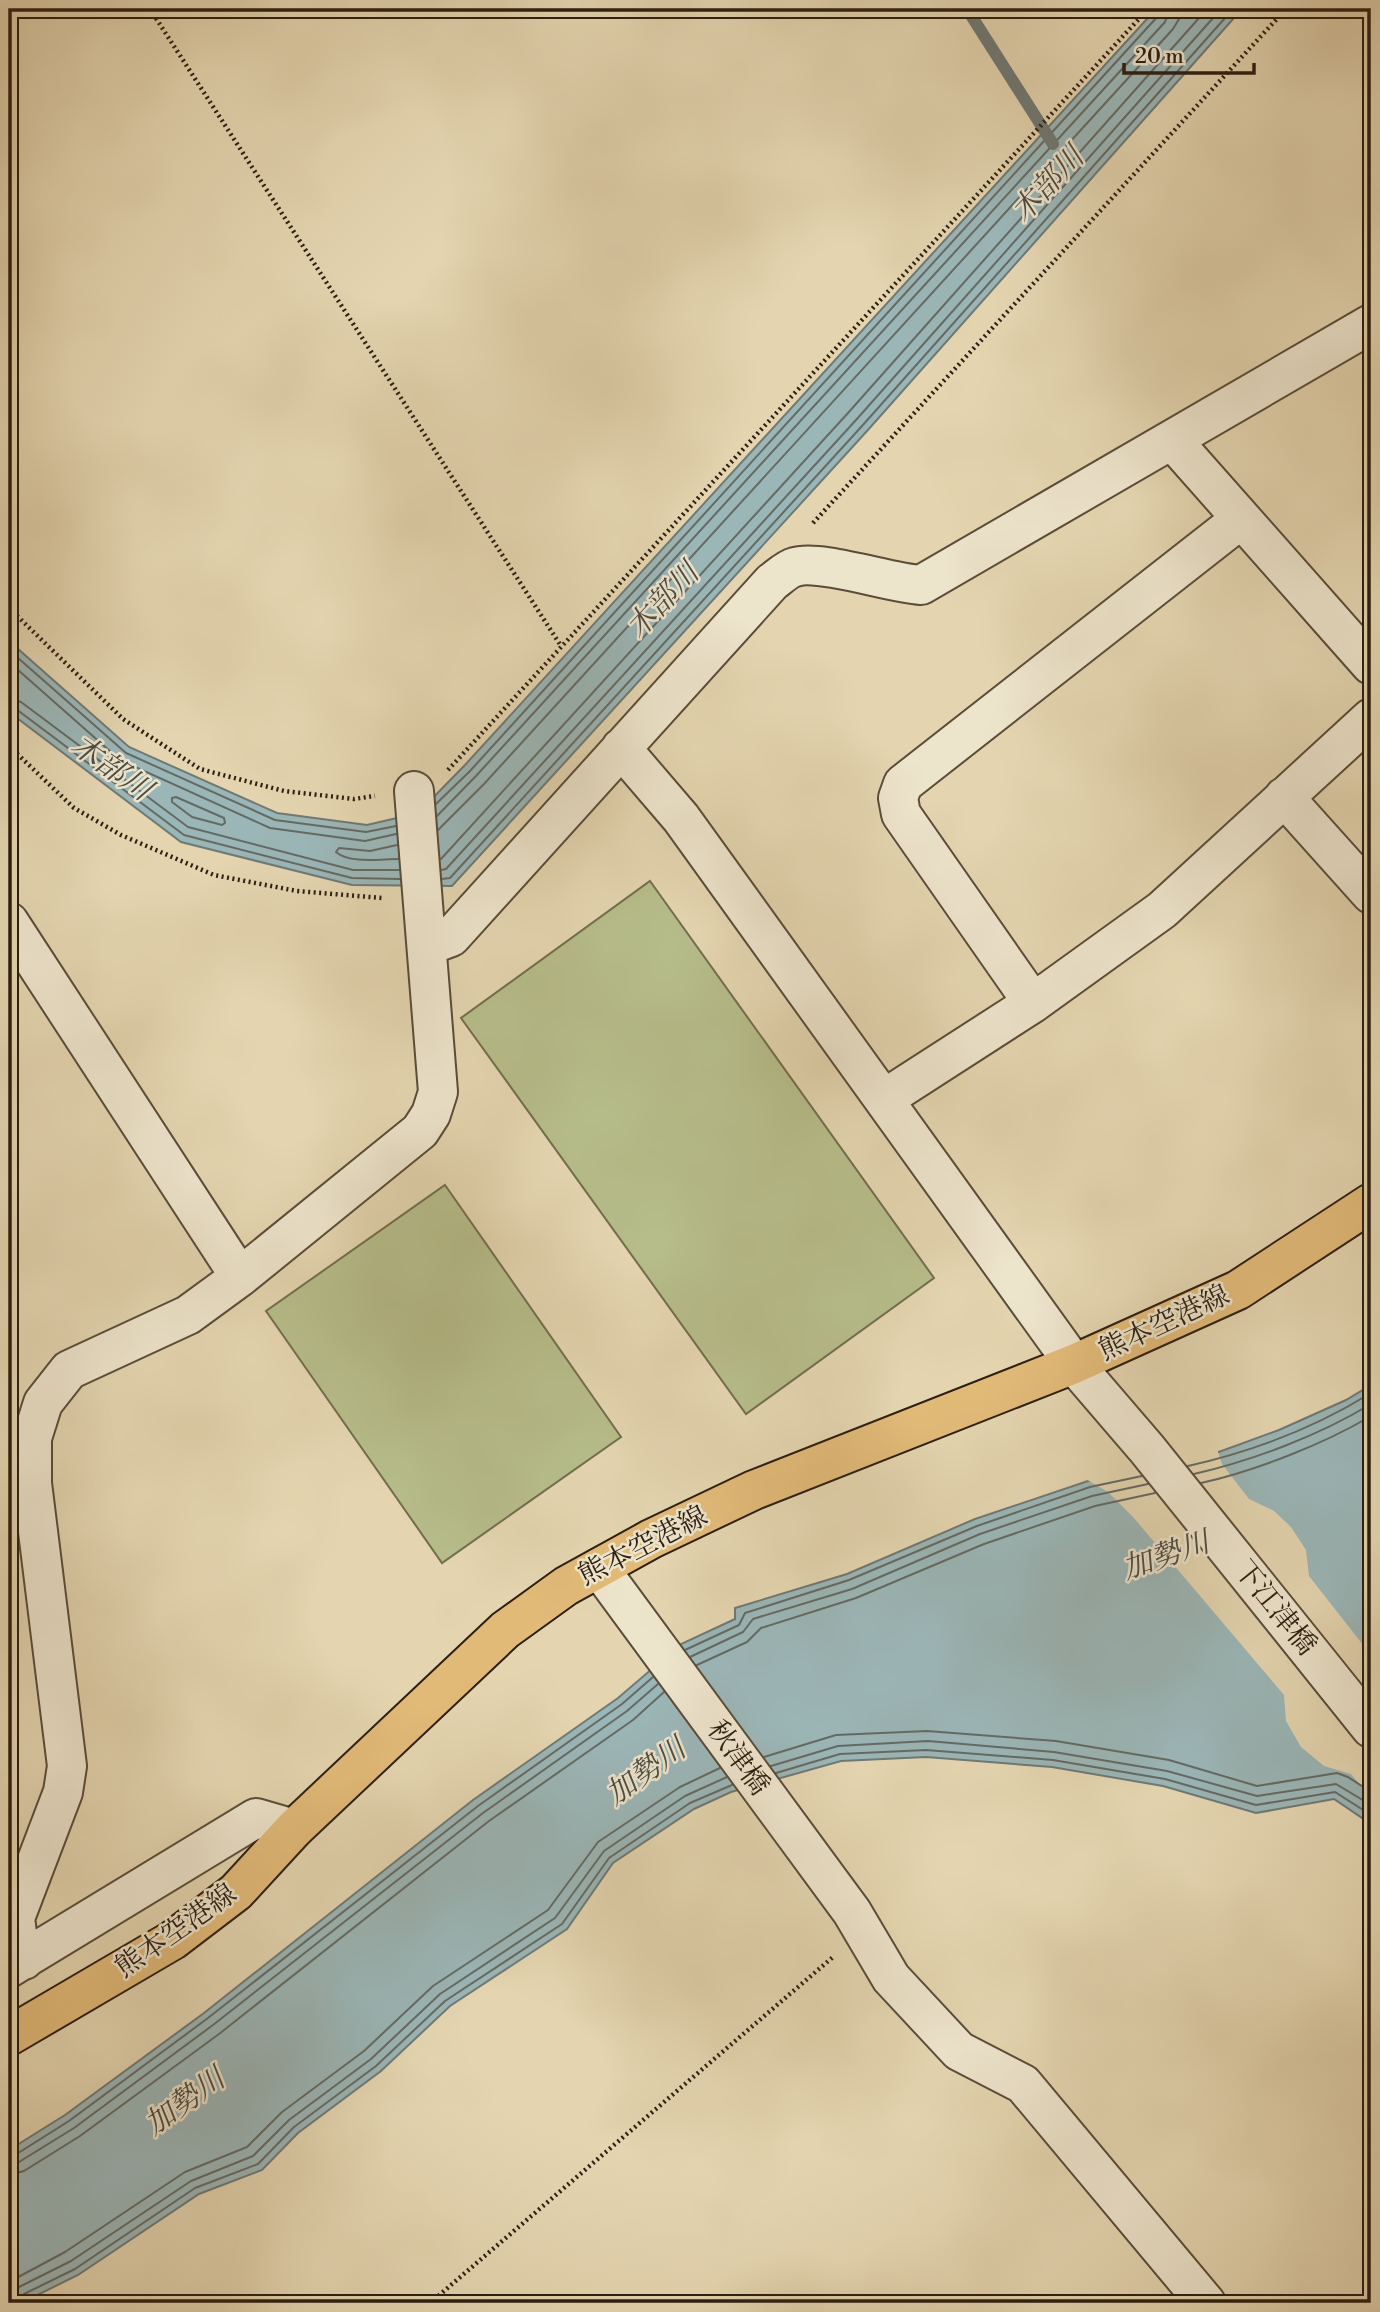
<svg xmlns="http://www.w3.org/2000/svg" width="1380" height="2312" font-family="'Libre Bodoni','Noto Serif JP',serif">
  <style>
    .green { fill: #b6bd8a; stroke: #716e4e; stroke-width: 2 }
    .water { fill: #9bb6b7; stroke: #6f7975; stroke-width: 2 }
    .pier { fill: #e4d5b0 }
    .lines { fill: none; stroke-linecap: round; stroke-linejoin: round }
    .shore { stroke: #646a64; stroke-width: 2 }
    .stream { stroke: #6f7975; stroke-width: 12 }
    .minor-casing { stroke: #5a4c39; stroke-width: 42 }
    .major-casing { stroke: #2c1e11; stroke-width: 42 }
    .path { stroke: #2c1e11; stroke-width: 4.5; stroke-dasharray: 2 3.5; stroke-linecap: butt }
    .minor { stroke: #ede4cc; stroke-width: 38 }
    .major { stroke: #e2ba78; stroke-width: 38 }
    .labels { text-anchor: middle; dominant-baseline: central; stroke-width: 5; stroke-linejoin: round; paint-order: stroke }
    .street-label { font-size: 28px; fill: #2c1e11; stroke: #ede4cc }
    .water-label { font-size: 30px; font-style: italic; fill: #4d4c43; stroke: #ede4cc }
  </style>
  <rect width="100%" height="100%" fill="#e4d5b0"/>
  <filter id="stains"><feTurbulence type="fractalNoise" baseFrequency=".00286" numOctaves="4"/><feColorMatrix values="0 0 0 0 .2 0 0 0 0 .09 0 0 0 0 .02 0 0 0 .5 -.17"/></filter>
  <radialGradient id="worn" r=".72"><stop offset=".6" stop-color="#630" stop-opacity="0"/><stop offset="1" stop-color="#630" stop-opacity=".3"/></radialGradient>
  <!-- green -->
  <path class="green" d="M650 881 934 1278 746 1414 461 1018Z
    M445 1185 621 1437 442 1563 266 1311Z"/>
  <!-- water -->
  <path class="water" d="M1156 9H1242L867 431 452 886 352 885 181 842 9 712V641L129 747 277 813 367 825 418 813 464 766Z
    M1371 1385V1824L1334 1799 1256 1813 1163 1786 1052 1767 926 1757 841 1761 731 1792 694 1809 613 1863 567 1929 450 2006 381 2071 298 2133 262 2170 199 2194 78 2275 21 2303H9V2150L65 2115 204 2013 473 1800 618 1698 681 1644 735 1619V1608L847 1574 975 1519 1088 1481 1216 1453 1279 1430 1346 1400Z"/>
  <!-- pier -->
  <path class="pier" d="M1217 1449 1222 1464 1249 1499 1274 1511 1291 1527 1306 1550 1309 1576 1371 1655V1798L1351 1774 1324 1766 1301 1747 1286 1721 1284 1695 1133 1517 1108 1492 1084 1478Z"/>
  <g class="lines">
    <!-- shore -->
    <path class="shore" d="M9 650 126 753 275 820 366 832 396 826
      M9 662 120 760 270 828 365 841 396 834
      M9 699 21 702 188 827 353 870H399
      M9 707 16 709 184 835 352 878 400 879
      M176 797 224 818 225 823 222 825 192 817 172 802V798Z
      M436 804 470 771 1158 16 1160 9
      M437 816 476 776 1165 22 1169 9
      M438 830 484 784 1173 29 1179 19 1180 9
      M397 845 370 851 339 848 336 852C350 864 380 859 398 859
      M441 859 848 413 1207 9
      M441 870 446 869 856 420 1221 9
      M442 879 450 878 862 426 1233 9
      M1188 1466C1251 1452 1316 1427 1371 1393
      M1194 1474C1254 1460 1318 1436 1371 1404
      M1201 1483C1255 1471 1324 1444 1371 1416
      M685 1650 739 1625 745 1613 849 1580 977 1526 1090 1487 1142 1476
      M690 1657 743 1632 753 1619 852 1589 980 1534 1092 1496 1148 1484
      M697 1665 747 1642 761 1628 856 1598 984 1544 1095 1506 1155 1493
      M764 1757 836 1735 927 1731 1056 1741 1169 1760 1257 1786 1337 1773 1348 1777 1371 1792
      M771 1766 838 1746 928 1741 1054 1752 1167 1771 1257 1796 1336 1784 1371 1805
      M776 1773 840 1754 926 1750 1053 1760 1165 1779 1256 1805 1335 1792 1371 1815
      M9 2156 15 2155 69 2121 208 2018 478 1806 622 1704 653 1677
      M9 2164 19 2162 74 2128 213 2025 483 1813 627 1711 658 1684
      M9 2175 24 2171 80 2136 219 2034 489 1821 633 1720 664 1692
      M9 2282 65 2252 185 2172 247 2147 282 2112 364 2051 433 1986 548 1910 598 1842 680 1787 720 1768
      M11 2303 13 2294 19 2287 71 2261 191 2181 253 2156 289 2120 371 2059 440 1994 555 1918 604 1851 685 1796 727 1777
      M20 2303 24 2294 75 2269 195 2188 258 2164 294 2127 376 2066 445 2001 562 1924 609 1858 690 1803 732 1785"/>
    <!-- stream -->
    <path class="stream" d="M967 9 1053 144"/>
    <!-- minor casing -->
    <g class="minor-casing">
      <path id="minor" d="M1173 441 1371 665
        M621 748 681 818 1074 1364 1147 1449 1371 1728
        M1284 797 1371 894
        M9 922 240 1277
        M427 946 451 937 772 582C779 577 787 569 795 567 819 559 890 583 921 585L1371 324
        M1033 1003 901 814 898 798 903 784 1241 519
        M884 1099 1033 1003 1162 910 1371 718
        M599 1568 852 1912 891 1978 959 2051 1023 2084 1206 2303
        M24 1960 18 1941 15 1918 63 1792 67 1766 32 1483V1438L43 1403 69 1370 188 1315 240 1277 420 1131 431 1114 438 1092 414 791
        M9 1968 256 1818 294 1829"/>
    </g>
    <!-- major casing -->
    <g class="major-casing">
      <path id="major" d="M9 2036 173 1940 236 1892 294 1829 505 1630 566 1586 651 1539 754 1490 1074 1364 1238 1290 1371 1203"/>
    </g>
    <!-- path -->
    <path class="path" d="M150 9 561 646
      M813 523 1286 9
      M9 608 123 719 200 769 284 791 354 799 375 796
      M9 746 74 808 121 835 214 875 297 891 382 898
      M448 770 1148 9
      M430 2303 833 1957"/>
    <!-- minor -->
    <use href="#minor" class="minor"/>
    <!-- major -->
    <use href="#major" class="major"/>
  </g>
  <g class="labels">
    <!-- street labels -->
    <g class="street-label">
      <text transform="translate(1164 1323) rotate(-25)">熊本空港線</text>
      <text transform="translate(643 1546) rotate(-27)">熊本空港線</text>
      <text transform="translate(1275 1608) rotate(51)">下江津橋</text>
      <text transform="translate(738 1758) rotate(54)">秋津橋</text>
      <text transform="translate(176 1931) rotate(-35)">熊本空港線</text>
    </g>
    <!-- water labels -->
    <g class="water-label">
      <text transform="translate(1048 185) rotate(-47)">木部川</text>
      <text transform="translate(663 601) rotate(-47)">木部川</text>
      <text transform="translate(111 768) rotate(35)">木部川</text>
      <text transform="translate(1166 1556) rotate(-19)">加勢川</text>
      <text transform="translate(646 1772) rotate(-36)">加勢川</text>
      <text transform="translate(185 2102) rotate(-36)">加勢川</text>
    </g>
  </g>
  <!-- margin -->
  <rect width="1380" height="2312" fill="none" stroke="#e4d5b0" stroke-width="35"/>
  <rect x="10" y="10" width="1359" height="2291" fill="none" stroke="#2c1e11" stroke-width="3.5"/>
  <rect x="18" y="18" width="1345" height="2277" fill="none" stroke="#2c1e11" stroke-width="2"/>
  <!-- scale -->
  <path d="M1124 63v10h130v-10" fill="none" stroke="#2c1e11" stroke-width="3.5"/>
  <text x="1135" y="63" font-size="21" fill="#2c1e11" stroke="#ede4cc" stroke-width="5" paint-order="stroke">20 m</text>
  <rect width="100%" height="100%" filter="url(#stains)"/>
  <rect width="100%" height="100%" fill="url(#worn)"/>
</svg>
